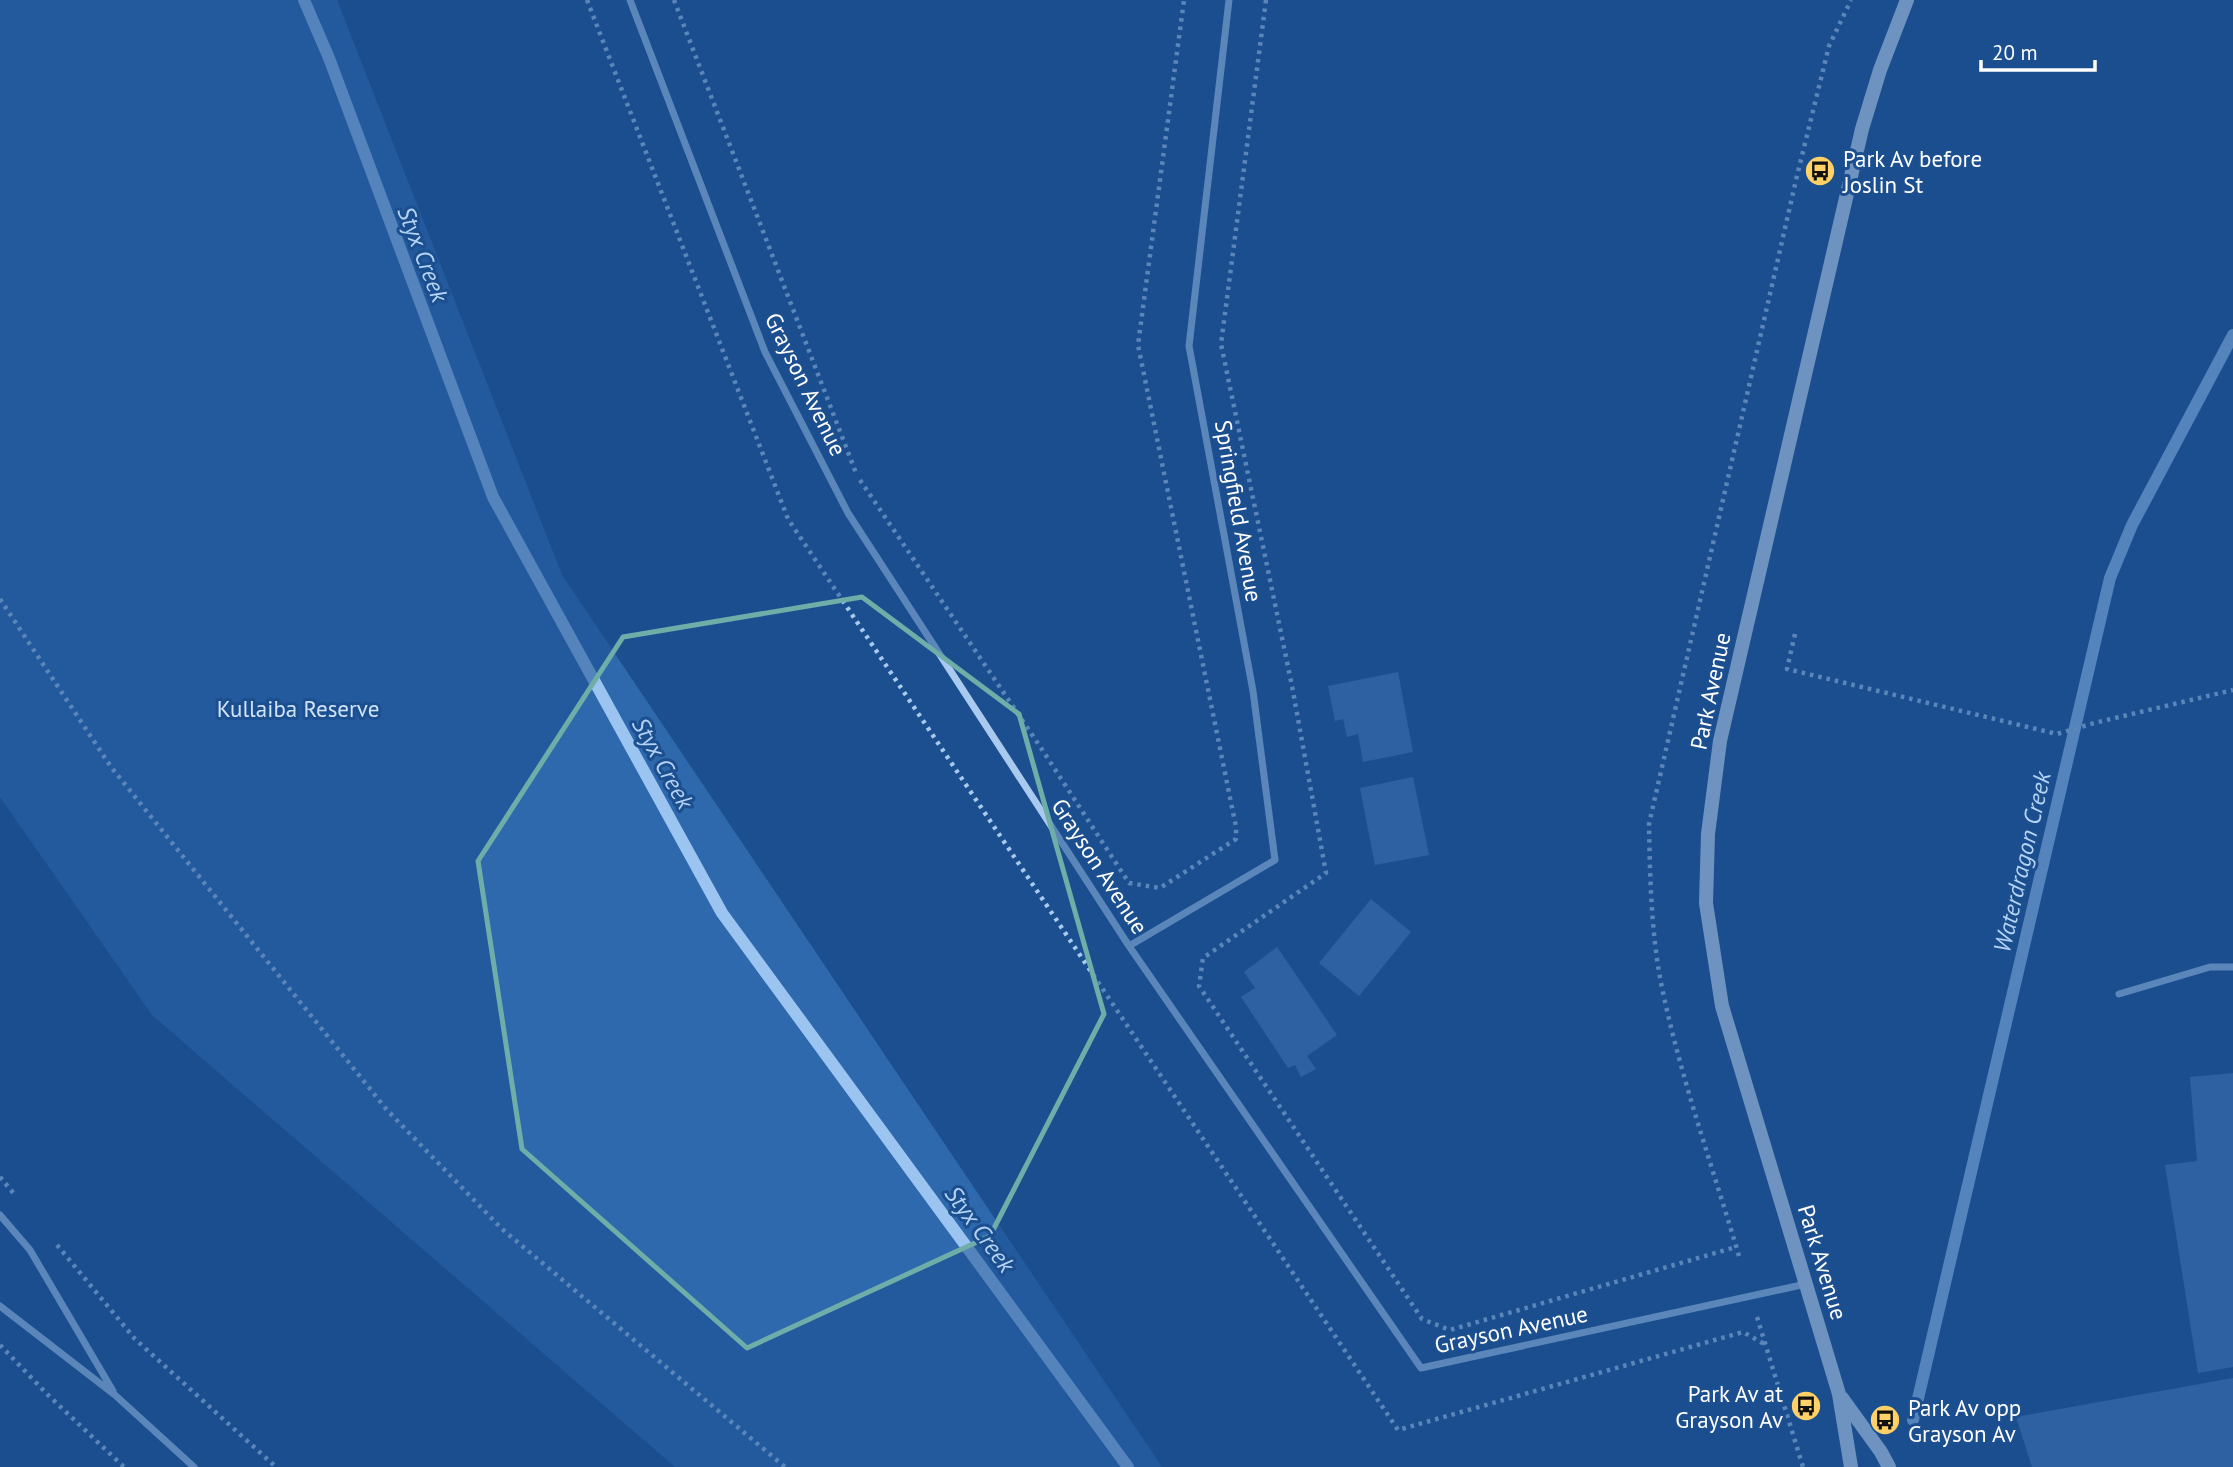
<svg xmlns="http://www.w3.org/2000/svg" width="2233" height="1467" font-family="'PT Sans',sans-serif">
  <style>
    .green { fill: #2e69ad }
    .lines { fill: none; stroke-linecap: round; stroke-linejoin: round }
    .stream { stroke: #9cc4f0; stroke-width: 12 }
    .building { fill: #4478b7 }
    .path { stroke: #a9c9ee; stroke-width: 4.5; stroke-dasharray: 3.5 5; stroke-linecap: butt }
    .street { stroke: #a9c9ee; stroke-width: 7 }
    .secondary { stroke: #d6e6fa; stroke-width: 14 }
    .marked { fill: none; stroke: #6fada8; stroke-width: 5; stroke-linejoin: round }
    .labels { text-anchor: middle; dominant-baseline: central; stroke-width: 6; stroke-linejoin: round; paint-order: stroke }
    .poi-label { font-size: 23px; fill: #fff; stroke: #1b4f8f; text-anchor: start }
    .street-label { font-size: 23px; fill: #fff; stroke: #1b4f8f }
    .park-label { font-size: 23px; fill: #cfe3fa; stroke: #1b4f8f }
    .water-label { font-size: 24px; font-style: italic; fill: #b5d3f5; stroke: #1b4f8f }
  </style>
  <rect width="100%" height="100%" fill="#1b4f8f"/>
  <!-- green -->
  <path class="green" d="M0 0H337L562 575 1162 1467H675L152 1015 0 797Z"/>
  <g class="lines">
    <!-- stream -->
    <path class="stream" d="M304 0 329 58 493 497 722 913 1128 1467
      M1913 1420 2110 578 2132 525 2233 335"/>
  </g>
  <!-- building -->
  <path class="building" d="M1398 672 1413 752 1363 762 1358 734 1347 737 1343 719 1335 721 1328 686Z
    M1413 777 1429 855 1375 865 1360 788Z
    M1371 899 1411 932 1359 996 1319 963Z
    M1277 947 1337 1035 1307 1056 1316 1069 1301 1077 1295 1065 1288 1068 1241 997 1255 988 1244 972Z
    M2233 1073V1367L2198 1373 2165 1165 2197 1161 2190 1077Z
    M2233 1378V1467H2032L2016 1417Z"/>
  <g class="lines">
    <!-- path -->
    <path class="path" d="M587 0 788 519 1398 1430 1743 1332 1766 1345
      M674 0 856 473
      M1266 0 1221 344 1292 686 1326 873 1203 958 1199 986 1422 1319 1450 1330 1736 1247
      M860 480 1043 751 1129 883 1160 888 1236 839V827L1138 345 1184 0
      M0 599 111 767 387 1110 502 1229 785 1467
      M1795 634 1787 669 2057 734 2094 723 2233 690
      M0 1177 15 1195
      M57 1245 135 1339 276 1467
      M1739 1256C1712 1165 1680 1076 1661 983 1651 931 1650 877 1649 824L1796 180 1829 46 1851 0
      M1757 1317 1803 1467
      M0 1345 47 1394 124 1467"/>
    <!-- street -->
    <path class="street" d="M630 0 765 352 848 513 1129 946 1421 1368 1806 1284
      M1129 946 1275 860 1253 691 1189 346 1229 0
      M2119 994 2210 967H2233
      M0 1215 30 1250 113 1391
      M0 1306 115 1395 194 1467"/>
    <!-- secondary -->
    <path class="secondary" d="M1842 1398 1881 1452 1889 1467
      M1851 1467 1839 1394 1722 1006 1706 903 1708 834 1720 741 1862 129 1880 70 1907 0"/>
  </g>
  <!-- marked area -->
  <path d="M0 0H2233V1467H0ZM862 597 1019 714 1104 1014 990 1236 747 1348 522 1149 478 861 623 637Z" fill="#1b4f8f" fill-opacity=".55" fill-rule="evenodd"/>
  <path class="marked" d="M862 597 1019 714 1104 1014 990 1236 747 1348 522 1149 478 861 623 637Z"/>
  <!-- icons -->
  <defs>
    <g id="bus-disc" transform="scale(1.575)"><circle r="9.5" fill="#ffd166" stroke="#1b4f8f"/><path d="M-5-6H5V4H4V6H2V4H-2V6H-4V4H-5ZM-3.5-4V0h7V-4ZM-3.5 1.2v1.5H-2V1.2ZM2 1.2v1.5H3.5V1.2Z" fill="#111"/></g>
  </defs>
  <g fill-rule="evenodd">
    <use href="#bus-disc" x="1820" y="171"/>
    <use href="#bus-disc" x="1806" y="1406"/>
    <use href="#bus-disc" x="1885" y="1420"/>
  </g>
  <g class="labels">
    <!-- poi labels -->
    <g class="poi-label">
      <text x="1843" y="158">Park Av before<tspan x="1843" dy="26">Joslin St</tspan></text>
      <text x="1783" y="1393" text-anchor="end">Park Av at<tspan x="1783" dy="26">Grayson Av</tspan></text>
      <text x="1908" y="1407">Park Av opp<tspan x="1908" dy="26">Grayson Av</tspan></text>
    </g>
    <!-- street labels -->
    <g class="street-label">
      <text transform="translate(806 384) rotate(64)">Grayson Avenue</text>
      <text transform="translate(1239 511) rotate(80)">Springfield Avenue</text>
      <text transform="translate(1710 691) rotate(-78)">Park Avenue</text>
      <text transform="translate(1100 866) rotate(57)">Grayson Avenue</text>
      <text transform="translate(1823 1262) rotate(73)">Park Avenue</text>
      <text transform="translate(1511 1329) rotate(-12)">Grayson Avenue</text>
    </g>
    <!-- park labels -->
    <g class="park-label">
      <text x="298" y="708">Kullaiba Reserve</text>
    </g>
    <!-- water labels -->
    <g class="water-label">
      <text transform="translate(423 254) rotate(69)">Styx Creek</text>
      <text transform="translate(663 763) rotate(61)">Styx Creek</text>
      <text transform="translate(2022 862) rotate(-77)">Waterdragon Creek</text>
      <text transform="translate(980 1229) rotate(54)">Styx Creek</text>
    </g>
  </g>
  <!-- scale -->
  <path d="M1981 60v10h114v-10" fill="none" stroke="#ffffff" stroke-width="3.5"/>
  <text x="1992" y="60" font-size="21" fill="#ffffff" stroke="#1b4f8f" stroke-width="5" paint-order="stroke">20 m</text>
</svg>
